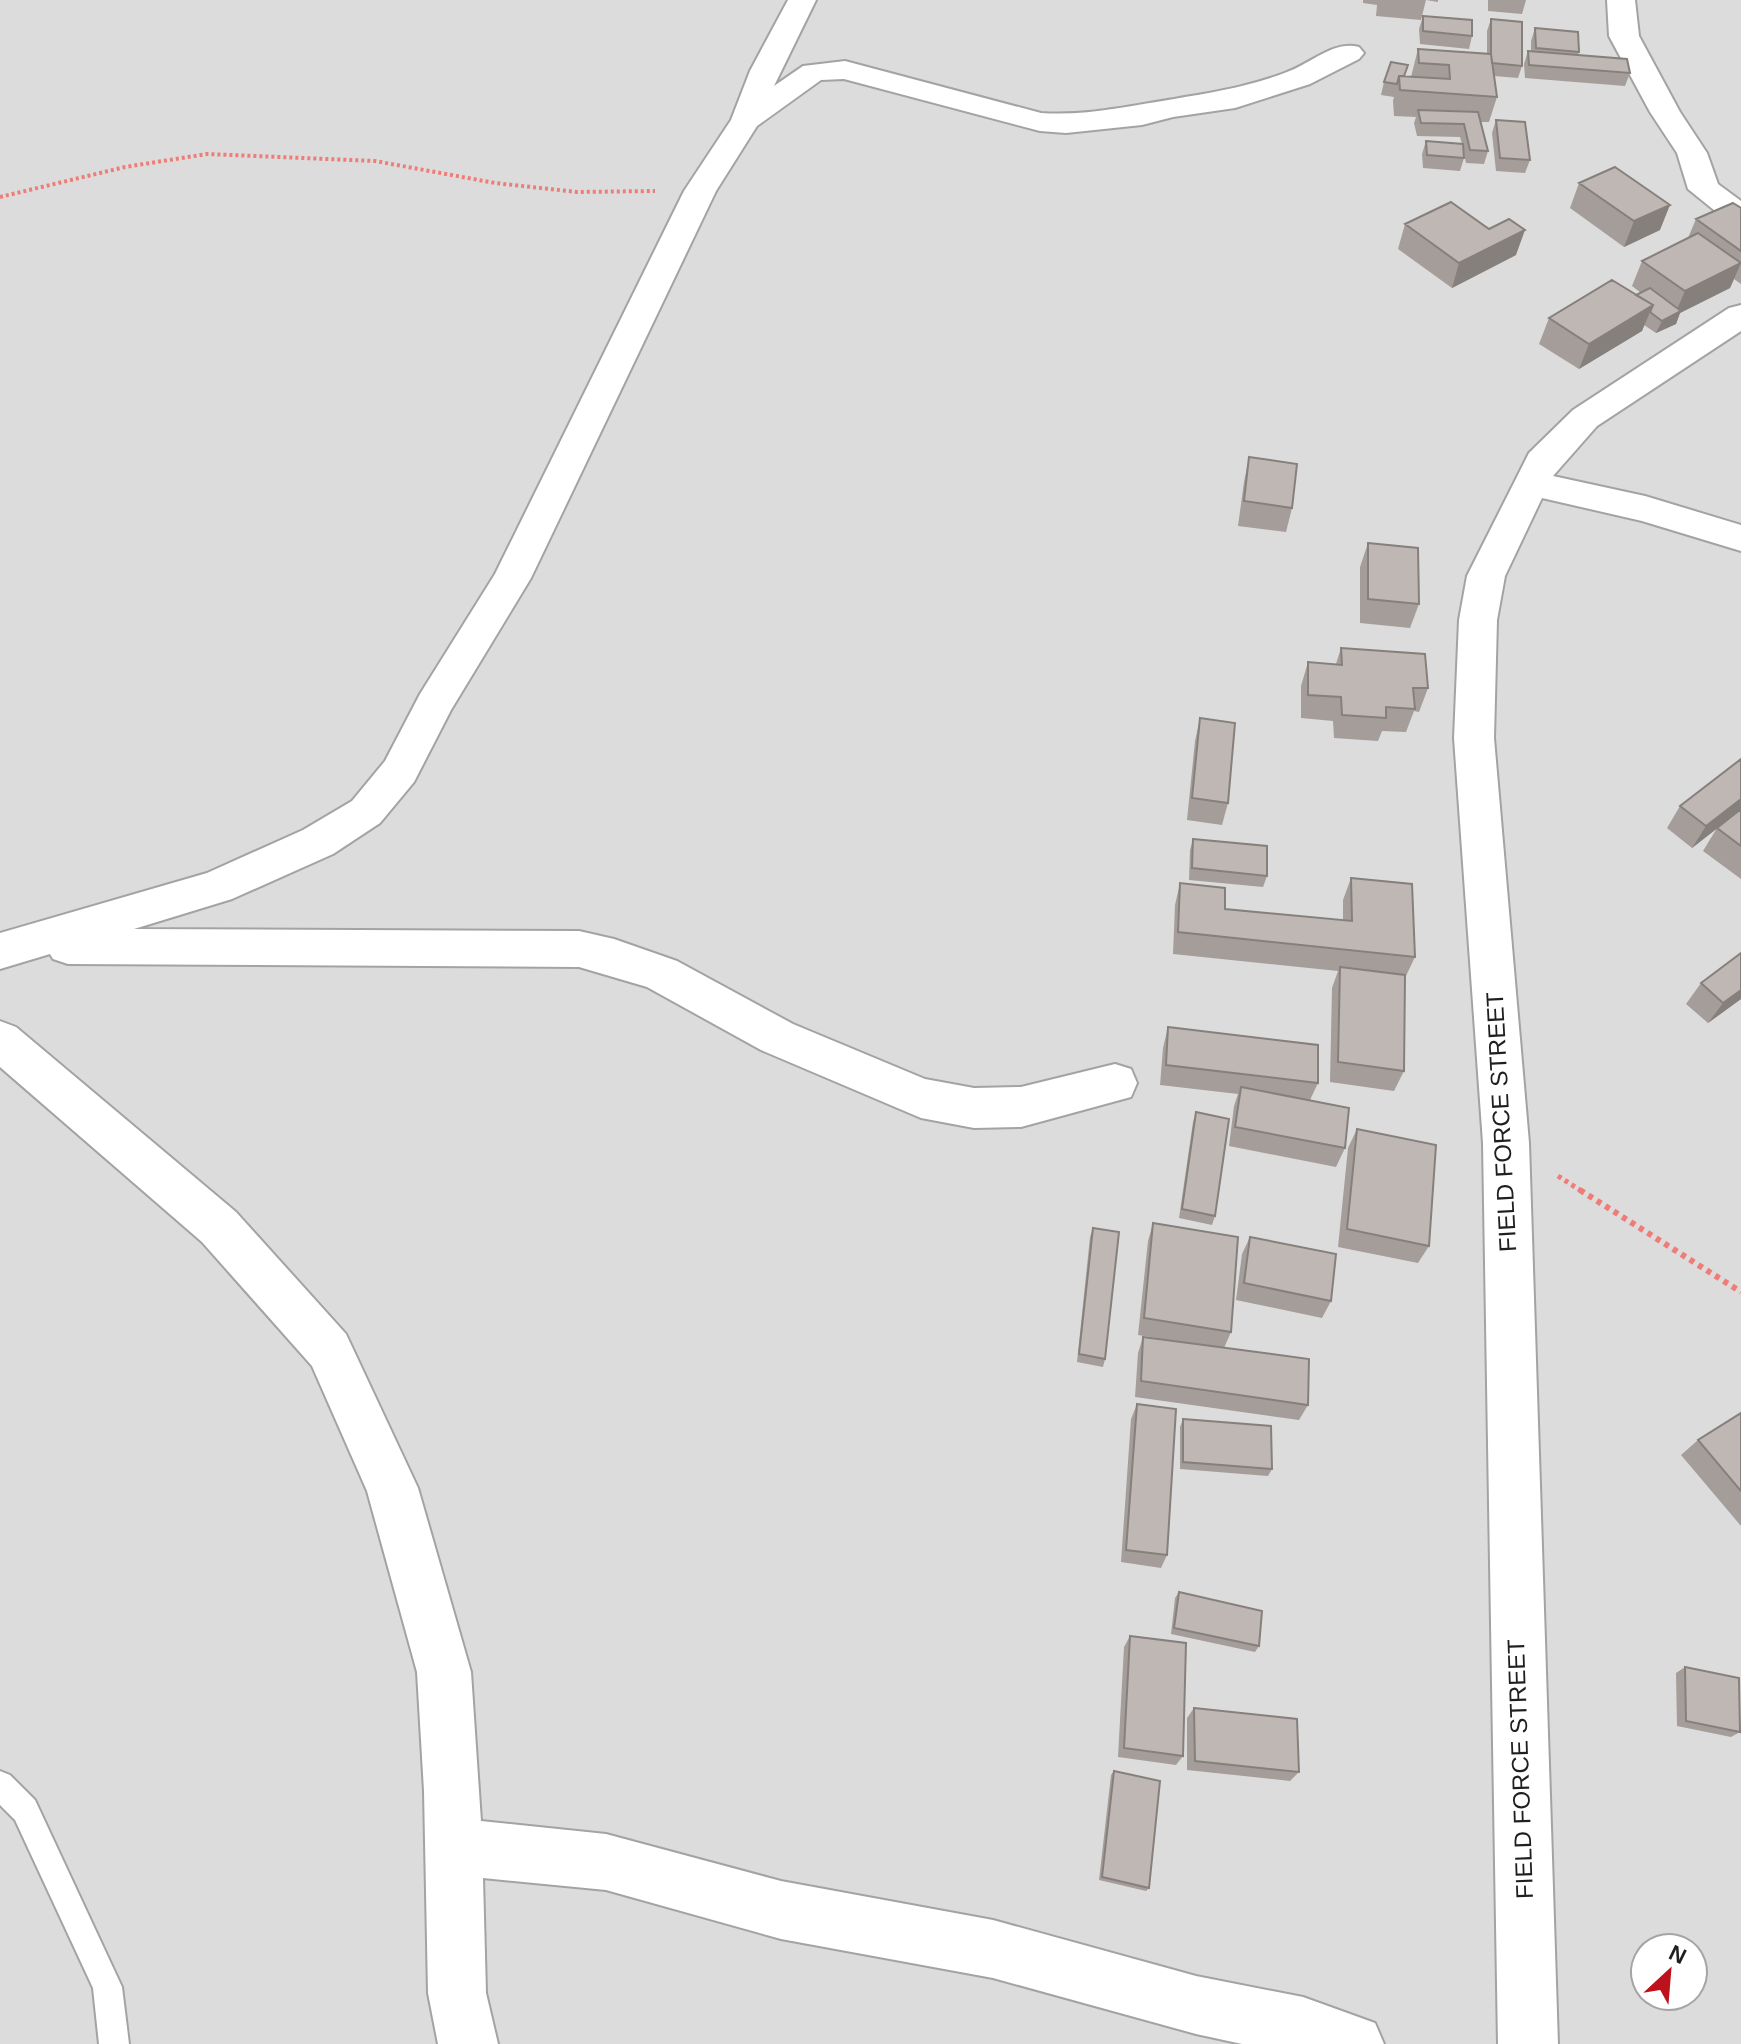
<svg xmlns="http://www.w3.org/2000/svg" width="1741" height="2044" font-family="Arial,sans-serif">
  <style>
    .residential { fill: #dddcdc; fill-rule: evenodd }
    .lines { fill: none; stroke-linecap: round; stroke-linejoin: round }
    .service-casing { stroke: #a3a3a3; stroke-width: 4 }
    .minor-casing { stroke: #a3a3a3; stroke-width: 4 }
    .path-far2 { stroke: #ee7d78; stroke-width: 4; stroke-dasharray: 3 3; stroke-linecap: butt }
    .path-far1 { stroke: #ee7d78; stroke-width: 5; stroke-dasharray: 4 4; stroke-linecap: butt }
    .path { stroke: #ee7d78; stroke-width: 6; stroke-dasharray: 5 5; stroke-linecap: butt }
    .service { fill: #fff; fill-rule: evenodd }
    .minor { fill: #fff; fill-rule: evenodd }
    .wall { fill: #a49d9a }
    .shaded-wall { fill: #86807d }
    .building { fill: #bfb7b3; stroke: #86807d; stroke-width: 2 }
    .labels { text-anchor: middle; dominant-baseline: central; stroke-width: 6; stroke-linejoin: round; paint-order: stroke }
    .street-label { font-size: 24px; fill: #1f1f1f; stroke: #fff }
  </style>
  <rect width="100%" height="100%" fill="#efece6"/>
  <!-- residential -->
  <path class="residential" d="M0 0H1741V2044H0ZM1645 1948H1693V1996H1645Z"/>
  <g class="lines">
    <!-- service casing -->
    <g class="service-casing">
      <path id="service" d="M0 1771 10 1775 35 1800 122 1987 129 2044H99L93 1988 15 1820 0 1805Z"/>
    </g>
    <!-- minor casing -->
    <g class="minor-casing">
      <path id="minor" d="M788 0H816L774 86 803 66 845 61 1041 113C1087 116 1129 106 1174 99 1213 92 1249 87 1287 72 1310 64 1334 40 1359 47L1364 53 1359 59 1310 84 1235 108 1173 117 1142 125 1066 133 1040 131 844 79 821 80 757 126 716 191 531 578 451 710 414 782 380 823 333 854 232 899 134 929 579 931 614 939 677 961 793 1024 925 1079 974 1088 1021 1087 1115 1064 1131 1069 1137 1083 1131 1097 1021 1127 974 1128 921 1118 761 1050 647 987 579 967 68 964 53 959 50 954 0 969V933L207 873 303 830 352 801 385 761 420 694 495 574 684 191 731 120 750 71Z
        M1607 0H1635L1639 36 1680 112 1707 153 1718 184 1741 201V226L1730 223 1688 189 1677 153 1650 112 1609 36Z
        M1741 305V331L1597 426 1553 476 1645 496 1741 525V551L1642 521 1542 498 1505 576 1497 620 1494 738 1529 1143 1558 2044H1498L1483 1143 1454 738 1459 620 1467 576 1529 453 1573 410 1729 308Z
        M0 1021 16 1027 236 1212 346 1334 418 1488 471 1672 481 1821 606 1834 781 1881 993 1920 1196 1976 1303 1997 1375 2023 1384 2044H1242L1196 2034 993 1978 781 1939 606 1890 483 1878 486 1993 498 2044H438L428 1993 424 1791 417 1672 367 1491 312 1366 202 1242 0 1067Z"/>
    </g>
    <!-- path-far2 -->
    <path class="path-far2" d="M0 197 125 167 207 154 375 161 495 183 577 192 655 191"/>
    <!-- path-far1 -->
    <path class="path-far1" d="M1558 1176 1583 1192"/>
    <!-- path -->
    <path class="path" d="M1580 1190 1741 1292"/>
    <!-- service -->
    <use href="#service" class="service"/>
    <!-- minor -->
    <use href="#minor" class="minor"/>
  </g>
  <!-- wall -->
  <path class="wall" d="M1363 0H1438V2L1426 0 1421 20 1376 16 1377 5 1363 3Z
    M1488 0H1526L1522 14 1488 11Z
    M1423 16 1472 36 1469 49 1420 44 1419 29Z
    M1491 19 1522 66 1518 78 1494 76 1497 97 1489 122H1481L1488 151 1484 164 1466 163 1463 148 1464 158 1460 171 1423 168 1422 154 1426 141 1462 144 1460 137 1417 136 1414 123 1416 117 1394 116 1393 101 1394 97 1381 95 1384 82 1405 76 1411 77 1418 49 1487 54V31Z
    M1535 28 1579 52 1578 55 1630 73 1625 86 1525 78 1524 64 1528 51H1531V41Z
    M1496 120 1530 160 1525 173 1496 171 1492 133Z
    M1579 183 1660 230 1624 247 1570 208Z
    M1741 208V284L1734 279 1730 288 1680 313 1676 324 1656 333 1644 325 1642 331 1579 369 1539 344 1549 318 1636 295 1641 293 1632 286 1642 261 1688 238 1696 219Z
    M1405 224 1489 229 1516 255 1452 288 1398 249Z
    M1249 457 1292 508 1286 532 1238 526 1244 482Z
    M1368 543 1419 604 1410 628 1360 623V567Z
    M1341 648 1428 688 1419 712 1414 711 1406 732 1382 731 1378 741 1334 738 1333 721 1301 718V686L1308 662 1336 664Z
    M1200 718 1228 803 1222 825 1187 820 1195 741Z
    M1741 759V879L1703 851 1717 828 1692 848 1667 828 1680 806Z
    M1193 839 1267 876 1263 887 1189 880 1190 850Z
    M1351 878 1415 957 1405 978 1404 1071 1394 1091 1330 1082 1332 988 1338 971 1173 954 1175 905 1180 883 1225 909 1343 921V900Z
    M1741 953V999L1708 1023 1686 1004 1701 983Z
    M1168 1027 1318 1083 1310 1100 1345 1148 1336 1167 1229 1146 1234 1106 1238 1094 1160 1085 1163 1048Z
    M1196 1112 1215 1216 1212 1225 1179 1218 1193 1122Z
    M1357 1129 1429 1246 1418 1263 1338 1247 1348 1148Z
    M1153 1223 1231 1332 1224 1348 1308 1405 1299 1420 1135 1397 1138 1353 1143 1337 1193 1344 1138 1335 1148 1241Z
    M1093 1228 1105 1359 1103 1367 1077 1362 1090 1237Z
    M1250 1237 1331 1301 1322 1318 1236 1300 1242 1254Z
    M1137 1404 1167 1555 1161 1568 1121 1562 1131 1419Z
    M1741 1413V1526L1681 1455 1698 1440Z
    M1183 1419 1272 1469 1268 1476 1180 1469V1427Z
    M1179 1592 1259 1646 1255 1652 1171 1634 1175 1598Z
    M1130 1636 1183 1756 1176 1765 1118 1757 1124 1647Z
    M1685 1667 1740 1732 1731 1737 1677 1726 1676 1673Z
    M1194 1708 1299 1772 1290 1781 1187 1770V1718Z
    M1114 1771 1149 1888 1146 1891 1099 1880 1111 1775Z"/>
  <!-- shaded-wall -->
  <path class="shaded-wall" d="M1670 205 1660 230 1624 247 1634 221Z
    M1525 230 1516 255 1452 288 1459 263Z
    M1741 263 1730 288 1680 313 1676 324 1656 333 1662 321 1675 314 1685 291Z
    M1653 305 1642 331 1579 369 1589 344Z
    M1741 799V810L1692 848 1706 826Z
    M1741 990V999L1708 1023 1723 1003Z"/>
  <!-- building -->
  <path class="building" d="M1423 16 1472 20V36L1423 31Z
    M1491 19 1522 22V66L1492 63 1491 54Z
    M1535 28 1578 32 1579 52 1536 48Z
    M1418 49 1491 54 1497 97 1400 90 1399 76 1450 79 1449 65 1419 63Z
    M1528 51 1627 59 1630 73 1529 65Z
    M1391 62 1408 65 1404 76H1399L1397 84 1384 82Z
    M1418 110 1478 112 1488 151 1470 150 1464 124 1421 123Z
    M1496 120 1525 122 1530 160 1500 158Z
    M1426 141 1463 144 1464 158 1427 155Z
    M1615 167 1670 205 1634 221 1579 183Z
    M1451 202 1489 229 1509 219 1525 230 1459 263 1405 224Z
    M1733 203 1741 208V251L1696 219Z
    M1698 233 1741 263 1685 291 1642 261Z
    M1612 280 1653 305 1589 344 1549 318Z
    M1650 288 1681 311 1662 321 1650 312 1653 305 1636 295Z
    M1249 457 1297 464 1292 508 1244 501Z
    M1368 543 1418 548 1419 604 1368 599Z
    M1341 648 1425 654 1428 688H1413L1415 709 1386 707V718L1342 715 1341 697 1308 695V662L1342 665Z
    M1200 718 1235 723 1228 803 1192 798Z
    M1741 759V799L1706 826 1680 806Z
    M1741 809V846L1717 828Z
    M1193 839 1267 846V876L1192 868Z
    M1351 878 1412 884 1415 957 1178 932 1180 883 1225 888V909L1352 921Z
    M1741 953V990L1723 1003 1701 983Z
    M1340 967 1405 975 1404 1071 1338 1062Z
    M1168 1027 1318 1045V1083L1166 1065Z
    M1241 1087 1349 1108 1345 1148 1235 1127Z
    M1196 1112 1229 1119 1215 1216 1182 1209Z
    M1357 1129 1436 1145 1429 1246 1347 1229Z
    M1153 1223 1238 1237 1231 1332 1144 1318Z
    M1093 1228 1119 1232 1105 1359 1079 1354Z
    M1250 1237 1336 1254 1331 1301 1244 1283Z
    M1143 1337 1309 1359 1308 1405 1141 1381Z
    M1137 1404 1176 1409 1167 1555 1126 1550Z
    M1741 1413V1491L1698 1440Z
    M1183 1419 1271 1426 1272 1469 1183 1462Z
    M1179 1592 1262 1611 1259 1646 1174 1628Z
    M1130 1636 1186 1643 1183 1756 1124 1748Z
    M1685 1667 1739 1678 1740 1732 1686 1721Z
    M1194 1708 1297 1719 1299 1772 1195 1761Z
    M1114 1771 1160 1781 1149 1888 1102 1877Z"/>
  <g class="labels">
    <!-- street labels -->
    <g class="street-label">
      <text transform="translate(1501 1122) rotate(-93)">FIELD FORCE STREET</text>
      <text transform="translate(1520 1769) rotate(-92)">FIELD FORCE STREET</text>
    </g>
  </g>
  <!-- north arrow -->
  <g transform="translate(1669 1972) rotate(26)"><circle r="38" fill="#ffffff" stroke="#a5a5a5" stroke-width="2"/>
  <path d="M0-6L14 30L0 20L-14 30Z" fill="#bd111c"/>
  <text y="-12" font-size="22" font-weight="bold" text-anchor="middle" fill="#1f1f1f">N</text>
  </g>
</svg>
